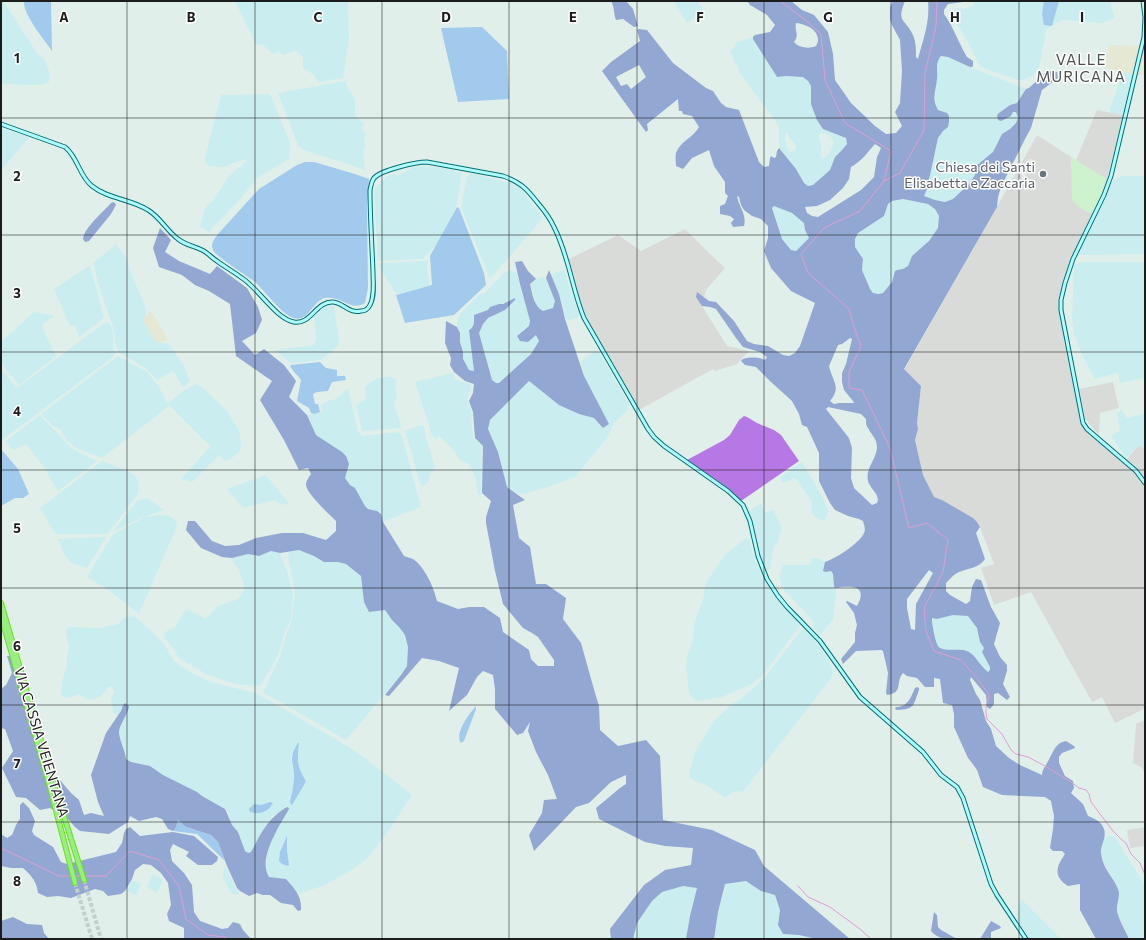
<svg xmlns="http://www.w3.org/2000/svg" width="1146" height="940" font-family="Commissioner,sans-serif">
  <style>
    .residential { fill: #d9dbd9 }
    .commercial { fill: #cef1ce }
    .industrial { fill: #e5e8d2 }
    .farmland { fill: #caeeef; fill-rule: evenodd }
    .grass { fill: #a2caed }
    .forest { fill: #92a7d1; fill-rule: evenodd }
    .pitch { fill: #b678e4 }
    .parking { fill: #e8e8e8 }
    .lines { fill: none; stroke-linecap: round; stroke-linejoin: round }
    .stream { stroke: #e09ed4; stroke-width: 1 }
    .highway-tunnel { stroke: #c3cfcb; stroke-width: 4; stroke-dasharray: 4 2; stroke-linecap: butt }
    .secondary-casing { stroke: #006f77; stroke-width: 5 }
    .highway-casing { stroke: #65e416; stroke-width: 6 }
    .secondary { stroke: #b0fdfe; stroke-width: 3 }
    .highway { stroke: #9aed82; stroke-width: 4 }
    .grid { fill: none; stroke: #1c1c1c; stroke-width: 1; stroke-opacity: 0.55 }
    .worship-dot { fill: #6b7280; stroke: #fff; stroke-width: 1.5 }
    .labels { text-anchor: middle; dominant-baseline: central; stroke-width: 3; stroke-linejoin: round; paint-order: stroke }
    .worship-label { font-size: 14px; fill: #5b616d; stroke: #fff; text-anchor: end }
    .street-label { font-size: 14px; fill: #1c1c1c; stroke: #fff }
    .neighbourhood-label { font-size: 15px; letter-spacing: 1px; fill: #4f4f4f; stroke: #fff }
    .grid-label { font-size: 13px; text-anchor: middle; font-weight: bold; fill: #1c1c1c; stroke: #fff; stroke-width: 3; stroke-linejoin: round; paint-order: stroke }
  </style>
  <rect width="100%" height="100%" fill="#e1efea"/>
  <!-- residential -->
  <path class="residential" d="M1097 110 1123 115 1107 179 1099 174 1111 182 1102 203 1079 250 1072 266 1063 297V306L1083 415 1085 422 1091 430 1126 460 1139 445 1145 450V710L1144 709 1115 723 1102 697 1092 702 1031 592 994 605 981 568 994 564 980 527 977 522 942 500 933 497 923 475 915 440 918 429 917 423 921 386 904 370 997 207 1037 135 1076 160Z
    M685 229 707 251 725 268 706 290 702 306 727 346 749 351 737 364 715 371 713 369 637 411 611 361 591 326 580 302 567 260 618 235 641 251Z
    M1113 382 1119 408 1100 413 1099 435 1085 419 1079 389Z
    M1145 720V774L1141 767 1133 763 1136 724Z
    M1145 827V846L1130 848 1127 830Z"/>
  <!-- commercial -->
  <path class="commercial" d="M1071 157 1107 179 1103 191 1093 212 1090 213 1080 208 1072 200Z"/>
  <!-- industrial -->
  <path class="industrial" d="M1145 37V75H1135L1105 68 1109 45 1142 46Z
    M150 311 157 320 168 340 154 345 143 319Z"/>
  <!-- farmland -->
  <path class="farmland" d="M1 1H3L37 53 45 60 50 74 49 82 45 84 37 85 1 84Z
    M235 1H348L349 40 343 78 318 82 314 75 303 68V57L296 50 283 55 279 52 273 54 263 45 256 44Z
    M674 1H698L703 11 687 23Z
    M973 1H1112L1111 6 1115 18 1102 23 1063 20 1056 23 1046 30 1040 64 1034 75 1024 80H1018L981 67 973 53 969 44 949 10 967 8 974 5Z
    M753 37V39L777 77 786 76 803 77 808 81 811 86V104L823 129 846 138 847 144 842 150 835 157 830 170 813 185 808 186 804 183 796 169 779 148V126L742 76 730 52 734 47 737 42ZM786 133 788 134 789 137 796 145 795 150 791 152 787 148 785 141V137ZM821 133H825L832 138 834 143 828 155 824 158 822 157 821 155V143L819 140V136Z
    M941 56 948 57 970 67 1026 89 1017 103 1010 105 999 113 997 115 998 120 1013 112H1016L1018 118 1016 123 1010 129 1002 134 993 152 976 166 975 175 969 184 953 199 946 202 935 200 924 196 927 189 938 138 943 131 948 127 949 116 947 113 938 110 935 105 934 92 937 79 938 59Z
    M1123 72 1133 74 1123 115 1109 112Z
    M345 81 349 90 355 99V116L364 123 362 130 366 133 364 141 366 147 363 152 365 170 341 162 309 152 302 149 298 145 278 93Z
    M270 94 290 143 289 159 257 178 242 197 209 232 200 227 204 211 207 206 214 200 228 177 249 159 236 162 224 167 209 166 205 163V158L221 95Z
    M1 128 30 137 1 170Z
    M422 166 445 168 462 173 457 204 440 239 436 245 423 259 378 261 374 191 376 187 387 176 395 174 399 175 402 174 411 168Z
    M471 173 510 183 519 188 524 192 543 218 490 279 461 207 467 177Z
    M1122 176H1145V254L1079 255V253L1111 183 1114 180Z
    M903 199 928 204 935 209 939 216 938 228 929 241 912 256 908 266 903 269 897 270 895 271 892 282 883 293 878 294 873 293 870 289 862 270 863 259 855 247V239L857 233 884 216 887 204 891 201Z
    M774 206 792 213 804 223 805 230 809 238 796 251 791 250 782 239 772 207Z
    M116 244 128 261 129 268 145 306 146 314 143 319 154 340 157 342 169 344 184 366 190 380 184 388 173 371 157 380 145 368 118 352 116 345 113 327 101 293 93 263Z
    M425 260 428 261 427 268 430 285 428 286 400 293H396L379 267V265L382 263 423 261Z
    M1081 262H1145V378L1120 383 1118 373 1095 379 1084 359 1074 334 1072 320 1074 265Z
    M90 265 104 318 79 337 75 325 70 326 54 289Z
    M510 270 517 273 530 321 529 326 517 335 536 334 539 341 531 354 499 383H496L492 380 479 333 483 324 488 318 505 310 512 299 503 304H499L488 310 474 315V324L471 329 473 366 474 371 469 370 462 359 463 352 460 342V333L457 327V320L460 314 479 295 486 292 505 272Z
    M564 270 579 314 578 317 570 320 565 319 559 294 551 275 554 273Z
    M541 277 546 278 555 301 553 308 543 311 539 310 536 306 530 284 536 279Z
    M331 305 334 306 339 341 338 345 331 352 321 360 304 362 291 363 275 350 314 345 316 337 314 316 323 308Z
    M34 312 51 315 54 316 43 324 42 327 56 356 19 385 1 363V342Z
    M107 321 111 326 113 333V348L115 353 114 356 1 441V369L17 388Z
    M598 350 629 404 628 410 614 423 607 438 575 477 545 488 523 494 516 493 507 487 498 452 488 429 490 420 529 381 559 405 579 414 594 418 603 428 584 376 580 362 588 355Z
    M118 356 147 372 159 387 169 406 154 418 102 458 78 449 67 441 60 429 53 426 41 414Z
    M452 373 454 374V378L457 380 470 384 471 388 467 399 471 410 473 438 482 445 481 495 478 494 476 479 469 464 460 460 452 448 438 435 436 440 432 435 415 382Z
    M391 377 397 381 395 386 397 398 394 401V403L401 426 400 428 365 431 362 430 356 405 366 399 365 386 378 378Z
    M197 384 203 388 227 411 239 430 241 442 240 451 232 458 225 461 171 407 168 403 186 389Z
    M348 388 358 432 363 436 398 432 402 436 421 507 383 522V519L377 511 368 509 365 506 355 488 350 485 346 480 345 478 349 464 342 452 316 435 314 433 311 422 307 415 322 412 321 405 327 401 336 399Z
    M1122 410 1127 418 1145 413V450L1139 445 1126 458 1111 436 1120 431 1117 413Z
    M40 415 72 449 97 461 58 491 44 467 26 444 13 450 6 441Z
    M421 425 424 426 426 438 435 467 430 474 429 482 423 486 421 485 420 483 405 431Z
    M210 447 219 455 192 482 181 479Z
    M102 461 128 471 136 477 138 481 139 488 137 495 108 534H57L53 530 40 508Z
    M802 462 823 498 827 507 828 511 825 520 823 521 814 516 811 512 812 505 811 500 795 478 788 482H782L780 477Z
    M266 475 290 505 280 504 275 500 243 508 227 489Z
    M147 498 164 510 141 518 112 532 138 500Z
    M761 503 765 513 773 509 782 528 778 541 773 550 770 569 767 572 762 561 753 521 749 511Z
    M160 515 169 516 173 518 176 522 177 526 139 614 107 589 87 577 113 534 145 517Z
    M106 537 87 568 71 563 65 555 58 539Z
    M749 538 754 558 764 579 800 626 762 676 750 685 722 697 698 701 694 699 689 693 686 665 687 656 693 639 695 622 704 596V590L707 581 725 555 745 539Z
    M299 550 314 556 324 562H338L346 564 361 576 364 602 378 611 385 610 392 620 399 627 405 635 408 647 407 666 401 675 346 740 277 700 263 693 281 654 285 639 292 620 295 593 288 556 289 551Z
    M271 551 280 553 287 571 293 595 292 608 291 620 285 631 278 655 262 684 258 686 236 684 208 675 192 666V663L189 664 179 658 177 655 175 650 164 638 166 636 163 633 175 627 186 609 206 619 218 606 238 599 243 592 244 584 238 568 233 562 232 558 248 554 259 556Z
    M812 558H818L825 562 824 567 826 572 831 571 833 574 834 586 836 590 833 620 820 635 813 627 814 624V622L784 590 780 578V575L782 568 781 565H810Z
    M953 615 968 616 977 628 980 642 984 648 982 652 990 667V670L988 673 981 666 972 655 942 649 938 646 931 622 932 618 937 619Z
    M133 616 137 618 148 628 164 644 174 661 184 668 197 676 215 683 255 693 276 704 306 722 347 746 365 758 412 795 387 833 367 859 353 869 325 885 299 894 286 879 269 877 266 872 267 850 285 808 273 816 263 830 251 852 248 853 245 851 238 832 232 825 225 809 202 796 197 792 163 775 150 766 131 762 126 759 119 733 124 717 128 712 122 707 121 711 119 715H116L113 712 111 697 115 692 112 687H109L101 696 95 699 90 700 84 698 79 694 72 697 65 698 63 697 61 694 62 682 67 665V658L69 647 66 633 67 629 69 627 99 628 118 624 125 617ZM299 744 298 757 299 771 306 781 304 785 299 793 290 800 292 794 294 778 291 756Z
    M803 628 812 636 827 657 833 671 832 677 742 793 738 791 733 792 728 796 724 797 706 785 693 780 690 777V771L695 753 702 740 715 720 732 704 741 699 765 677Z
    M1108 836H1114L1140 877 1145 887V939H1129L1119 918 1117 909 1119 895 1115 884 1106 870 1101 854V847L1104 838Z
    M225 866 237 890 240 894H233L231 893 223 878V874Z
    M153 874 163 880 157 893 147 887Z
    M132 880 141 885 136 895 127 891Z
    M747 881 761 891 775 895 780 910 778 925 783 934 799 935 817 939H714L718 912 725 884Z
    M683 886 697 888 690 916 686 939H633L637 923 652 901 662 892Z
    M1021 899 1061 939H1030L1018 922 1017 914Z"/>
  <!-- grass -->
  <path class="grass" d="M24 1H51L52 51C44 39 23 15 24 1Z
    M1044 1H1059L1052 26 1044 25 1042 14Z
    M482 27 507 51 509 99 458 102 441 28Z
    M305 162H314L321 164 355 174 369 179 367 205 368 288 365 303C350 312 342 295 325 298 312 301 309 322 294 318 282 315 264 290 254 281 247 276 214 255 213 250 210 244 215 238 218 234L259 189 297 165Z
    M457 207 459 208 484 273 486 285 454 315 405 323 396 295 432 285 430 256Z
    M320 362 326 368 337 370V376H345L346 380 332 382 328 391 317 392 313 394 315 404H318L320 412 314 414 311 413 309 408 297 401 301 380C298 375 293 372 290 366L291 365Z
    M1 449 18 469 29 494 23 498H15L1 506Z
    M476 706V709L464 741 461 743C454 734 469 714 476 706Z
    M298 743H299C297 760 297 767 306 781L304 785 292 805 290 803C290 799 291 797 292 793 293 789 293 784 294 780 295 763 287 760 298 743Z
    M270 802 273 803C268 812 260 815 250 812L249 809 254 804 261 805Z
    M178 820 186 827 211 835 218 842 225 861 197 834 173 831 176 827Z
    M287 836V851L289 865 288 866 282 864 279 861 280 852Z"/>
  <!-- forest -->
  <path class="forest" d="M611 1H626L633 9 638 26 634 27 623 19 616 20C613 12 615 8 611 1Z
    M747 1H791L802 10 814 15 828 32 833 54 835 80 851 103 875 126 886 134 896 133 902 126 895 112 900 103 902 71 900 40 892 25 890 19V7L893 1H905C896 23 905 18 913 35 916 42 916 50 916 57L918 59C923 39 930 23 928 1H970L948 4 944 10V14L950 23 963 50 967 57 973 61V66L972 67H970L948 57 941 56C935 62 938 71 937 79 936 91 931 98 938 110L947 113 949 116V122L948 127 943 131 938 138 927 189 924 196 935 200 945 202 953 199 969 184 975 175 976 166 993 152 1002 134 1010 129 1016 123 1018 118 1016 112H1013L1011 116 1001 121 998 120 997 115 999 113 1010 105 1017 103 1026 89 1029 88 1046 72 1052 71 1057 72 1058 78 1042 90 1031 128 1025 139 1001 187 998 197 997 207 904 369 921 386 917 423 918 429 915 440 923 475 934 497 942 500 973 518 977 522 980 527 976 533 985 559C979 568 969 568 959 572 954 574 950 579 946 583V591L950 595 966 604 970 601 972 587 976 579 981 580 991 607 1000 623 994 644 1000 657 1007 665V671L1003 684 1010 697 1007 700 998 693 994 694V704L990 709 987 707 986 695 971 677 970 680 976 694 980 700 986 721 991 729 996 746 1009 758 1020 765 1042 775C1043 768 1044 769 1047 763 1053 754 1054 743 1066 741L1074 746 1075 748 1062 753 1059 757V763L1065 776 1073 781 1074 788 1071 793 1083 804 1088 816C1095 819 1101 821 1104 829 1107 838 1100 845 1101 853 1103 870 1113 876 1118 889 1121 896 1116 904 1117 911 1119 920 1125 930 1129 939H1096L1080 910V884L1068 886C1053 876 1056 867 1065 854L1062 851H1053L1050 848 1053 829 1054 816 1051 801 1045 797 1002 795 983 787 977 770 972 763 968 758 954 727V714L952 705 943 703 940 679 934 678V687H925L917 678 907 676 903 673C895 682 904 693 887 695L886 693 888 673 883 651 881 650 856 651 843 664 841 659 855 642V633L857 625 854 613 846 602 847 601 857 606C869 584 850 586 835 588L834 586 833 574 831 571 826 572 823 571 825 562C835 559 860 543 864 533 866 529 864 525 863 521L859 519 848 516 835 510 830 503 819 481V453L807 427 802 425 799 414 792 401 771 382 756 367 745 365 741 361 743 359C751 357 757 357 765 360L767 357 760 352 743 347 736 338 716 309 710 307 702 306 696 297 697 292 709 301 716 302 734 321 747 341 754 344 768 346 783 355 789 356 795 353 800 346 815 303 791 291 771 268 764 251 768 238V226L761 219 752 216 744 210 741 205 739 197 737 196C739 207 747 215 744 226L733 227 731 223 734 219 730 216 720 214V206L725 204 728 196 725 193V182L714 166 709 150 692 158 683 169 676 166C676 162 675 157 676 153 680 141 693 138 699 127L692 116 683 114 682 111H679L678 99 647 124 648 130 646 132 602 71 611 62 640 41 637 30 639 29 647 30 673 63 706 88 713 91 721 103 726 107 739 110 759 162 764 167 769 166 770 158 771 156 774 158 776 157 777 151 779 148 796 169 804 183 808 186 813 185 830 170 835 157 842 150 847 144 846 138 823 129 817 120 811 104V86L808 81 803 77 786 76 777 77 753 39V37L755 35 770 32 775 25 767 15 750 5ZM796 23C805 24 818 29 818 40 818 42 817 44 816 46 809 49 799 48 794 42 800 34 794 31 796 23ZM639 65 646 77 631 89 627 84 621 86 616 77ZM875 144 881 148 877 157 874 177 861 190 818 217 812 216 807 213 805 207 817 206 830 200 843 188 849 179 851 167C863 160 866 154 875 144ZM903 199 928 204 935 209 939 216 938 228 929 241 912 256 908 266 903 269 897 270 895 271 892 282 883 293 878 294 873 293 870 289 862 270 863 259 855 247V239L858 233 884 216 888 204 892 201ZM774 206 792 213 804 223 805 230 809 238 796 251 791 250 782 239 772 208ZM850 338 852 339 846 364 842 373V382L844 390 853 401 854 403H839L834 404 830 401C842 387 832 381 829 366L838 345 842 344ZM828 407 861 414 866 419C866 422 866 426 868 428 872 436 877 438 877 448 876 460 865 469 868 481 870 489 881 495 877 503L872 505 854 488 851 478 852 448 849 438 826 409ZM929 570 933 573 916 604 915 630 911 629 907 608V599ZM953 615 968 616 977 628 980 642 984 648 982 652 990 667V670L988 672C981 667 976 656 969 652 961 647 943 653 938 646 935 641 933 628 932 622V618L937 619Z
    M113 202 115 203 116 205 111 214 89 241 85 242 83 239C84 228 103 212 111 203Z
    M160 228 171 240 165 252 179 261 210 274 217 266 247 288 258 307 262 320 256 333 242 341 255 355 264 349 284 365 296 381 289 397 307 415 316 435 342 452 346 456 349 464 345 478 350 485 355 488 365 506 368 509 377 511 381 514 383 522 404 556C407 557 410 558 413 559 425 567 434 588 437 601L458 609 469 607H484L500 618 503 632 529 650 531 659 538 666H554V660L538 637 532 633 523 628 503 604 495 571 486 523V517L491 501 482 493 483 446 475 438 473 412 469 401 473 393 474 384 465 381 454 372 450 365 451 358 445 343 446 321 457 327 460 333V342L463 352V359L469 370 474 371 469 330C475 327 474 321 474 315L488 310 490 307 499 304H503L515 298V300L505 310 488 318 483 324 479 333 492 380 496 383H499L531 354 539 341 536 335 528 342 520 341 517 336 529 326 530 321 520 284 515 262 522 261 528 271 536 279 530 284C532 293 534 307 543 311L553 308 555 301 546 278 549 270 559 294 565 319 584 376 609 424 603 428 594 418 579 414 559 405 529 381 490 420 488 429 498 452 507 487 525 500 513 505 519 538 530 547 536 584H546L566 598 563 619 581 643 595 693 599 706 600 730 618 746 646 740 660 756 663 820 712 830 755 850 764 866 850 939H817L799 935 783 934 778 925 780 910 775 895 761 891 746 881 725 884 718 912 714 939H686L690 916 697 888 683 886 662 892 652 901 637 923 633 939H611L610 929 644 885 665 870 691 865 693 848 665 846 645 842 599 819 596 808 620 788 626 784V775L611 782 589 803 576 807 534 851 529 835 542 813 544 800 557 799 548 775 536 752 528 731 530 722 523 733 517 735 495 709V689L493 675 483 671 477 677 467 695 449 711 459 668 439 661 422 658 389 696 385 695 401 675 407 666 408 647 405 635 399 627 392 620 385 610 369 612 364 602 361 576 346 564 338 562H324L314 556 299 550 280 553 271 551 259 556 248 554 232 558 222 557 201 548 186 530 188 521H195L212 541 225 546 239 545 256 538 282 533H303L326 540 336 531V521C329 514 307 494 306 485 306 481 309 477 311 474L308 468 299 470 284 440 260 400 272 381 236 356 230 304 209 291 195 285 182 275 159 267 153 248Z
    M7 656H10L50 791 58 787 59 779 71 793 79 800 84 815 91 813 104 816 98 802 91 775 106 733 121 711 123 705 125 703 129 706C128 715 119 724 119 733 120 742 125 750 126 759L131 762 150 766 163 775 197 792 202 796 225 809 232 825 238 832 245 851 248 853 251 852C262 832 266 821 285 808L288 807 289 809C280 825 257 859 269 877L286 879C294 888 302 896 301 910L298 911 293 905 281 903 270 895H263L257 893 249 896 240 891 237 888 227 866 218 842 211 835 186 827 178 820 176 827 173 831 168 829 162 819 156 817 139 821 130 816 128 822 109 834 80 831 75 827 67 818 50 808 40 810 26 798 16 797 2 768 13 751 5 729 1 728V689L6 685 12 673Z
    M917 687 919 688V690C913 706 915 709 897 710L895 709 896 707C908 707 911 697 915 688Z
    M23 802 29 808 35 821 32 831 34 835 53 847 61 862 67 864 116 852 122 843 124 833 126 829 130 827 140 836 173 832 194 836 218 857 217 861 212 865H198L186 856 189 852 173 844 170 850 172 861 184 873 192 885 194 912 200 921 222 929 228 928 233 922 240 924 243 930 251 939H184V928L169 921 167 914 171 905 168 883 161 873 151 865 143 864 135 870 132 879 125 891 121 894 108 896 103 891 95 889 71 898 58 896 47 897 38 893C37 882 31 875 23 868H11L1 866V834L7 838 12 835 16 825 20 819V805Z
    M934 912 937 915 938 927 941 930 957 939C946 939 939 940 931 931Z
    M13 917 27 924 42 925 44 933 49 939H1V921Z
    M991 921 1000 926 1001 928 991 932V939H980Z"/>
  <!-- pitch -->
  <path class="pitch" d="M744 416 747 417 757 423 774 430 781 435 799 461 741 501C726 484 705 473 687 460L724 440 730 435 739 420Z"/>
  <!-- parking -->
  <path class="parking" d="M1029 159H1032L1033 162 1025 176 1031 181V183L1022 178 1020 174Z"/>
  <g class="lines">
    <!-- stream -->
    <path class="stream" d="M780 1 804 19 821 34 825 80 845 123 891 151 884 181 860 211 824 228 801 254 808 273 849 309 854 327 861 346 849 372V388L862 390 890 448 909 528 927 523 948 540 943 572 924 608 926 631 934 651 961 660 977 678 988 693 989 697 986 706V713L987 719 1002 734 1011 750 1016 754 1028 757 1045 766 1071 782 1079 788 1086 790 1089 794 1091 802 1113 831 1121 839 1126 843 1131 854 1140 863 1145 875
      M884 181 900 173 924 130 925 73 936 26 937 1
      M1 848 59 876H71
      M74 876H81
      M84 876H106L130 851 159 860 179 886 186 919 208 935 225 937 228 939
      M798 886 808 897 830 907 860 929 871 939"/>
    <!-- highway-tunnel -->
    <path class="highway-tunnel" d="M84 880 101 939
      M75 883 92 939"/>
    <!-- secondary casing -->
    <g class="secondary-casing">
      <path id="secondary" d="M1143 1 1145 17 1144 37 1111 176 1104 195 1073 259 1065 283 1061 300V310L1083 423 1087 429 1136 471 1145 483
        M1 124 65 147C78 157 79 176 92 186 108 199 131 199 148 210 160 217 167 231 178 239 185 245 194 246 202 250 208 253 212 258 217 261 225 267 234 272 242 278 258 288 276 319 294 322 311 325 316 301 333 302 344 303 349 314 361 311 365 311 368 309 370 305 375 296 373 282 373 272 372 245 370 217 370 190 371 186 371 182 374 178 381 170 416 162 427 162L503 176C520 182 526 188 537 202 543 209 550 218 554 227 569 256 572 289 584 318L648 429 654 437 664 446 728 491 743 505 750 521 758 556 763 569 767 579 778 596 787 607 820 641 860 697 923 752 941 775 957 787 963 798 991 884 997 895 1026 939"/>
    </g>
    <!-- highway casing -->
    <g class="highway-casing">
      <path id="highway" d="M1 603 52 778 84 880
        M1 616 48 780 75 883"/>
    </g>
    <!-- secondary -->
    <use href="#secondary" class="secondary"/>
    <!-- highway -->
    <use href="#highway" class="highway"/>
  </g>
  <!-- grid -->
  <path class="grid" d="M127 1V939M255 1V939M382 1V939M509 1V939M637 1V939M764 1V939M891 1V939M1019 1V939M1 118H1145M1 235H1145M1 352H1145M1 470H1145M1 588H1145M1 705H1145M1 822H1145"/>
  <!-- markers -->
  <circle class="worship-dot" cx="1043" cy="174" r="4"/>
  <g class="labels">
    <!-- worship labels -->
    <g class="worship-label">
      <text x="1035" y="166">Chiesa dei Santi<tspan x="1035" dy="16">Elisabetta e Zaccaria</tspan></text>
    </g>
    <!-- street labels -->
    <g class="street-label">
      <text transform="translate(42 742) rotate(73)">VIA CASSIA VEIENTANA</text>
    </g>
    <!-- neighbourhood labels -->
    <g class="neighbourhood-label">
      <text x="1081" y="59">VALLE<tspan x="1081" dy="17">MURICANA</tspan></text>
    </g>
  </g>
  <g class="grid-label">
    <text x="64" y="22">A</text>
    <text x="191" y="22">B</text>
    <text x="318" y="22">C</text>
    <text x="446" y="22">D</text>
    <text x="573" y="22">E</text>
    <text x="700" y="22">F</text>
    <text x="828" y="22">G</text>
    <text x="955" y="22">H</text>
    <text x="1082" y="22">I</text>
    <text x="17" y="63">1</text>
    <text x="17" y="181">2</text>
    <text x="17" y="298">3</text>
    <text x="17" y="416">4</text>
    <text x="17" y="533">5</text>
    <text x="17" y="651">6</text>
    <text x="17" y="768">7</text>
    <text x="17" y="886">8</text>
  </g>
  <!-- border -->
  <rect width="1146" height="940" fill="none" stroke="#1c1c1c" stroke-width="4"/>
</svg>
